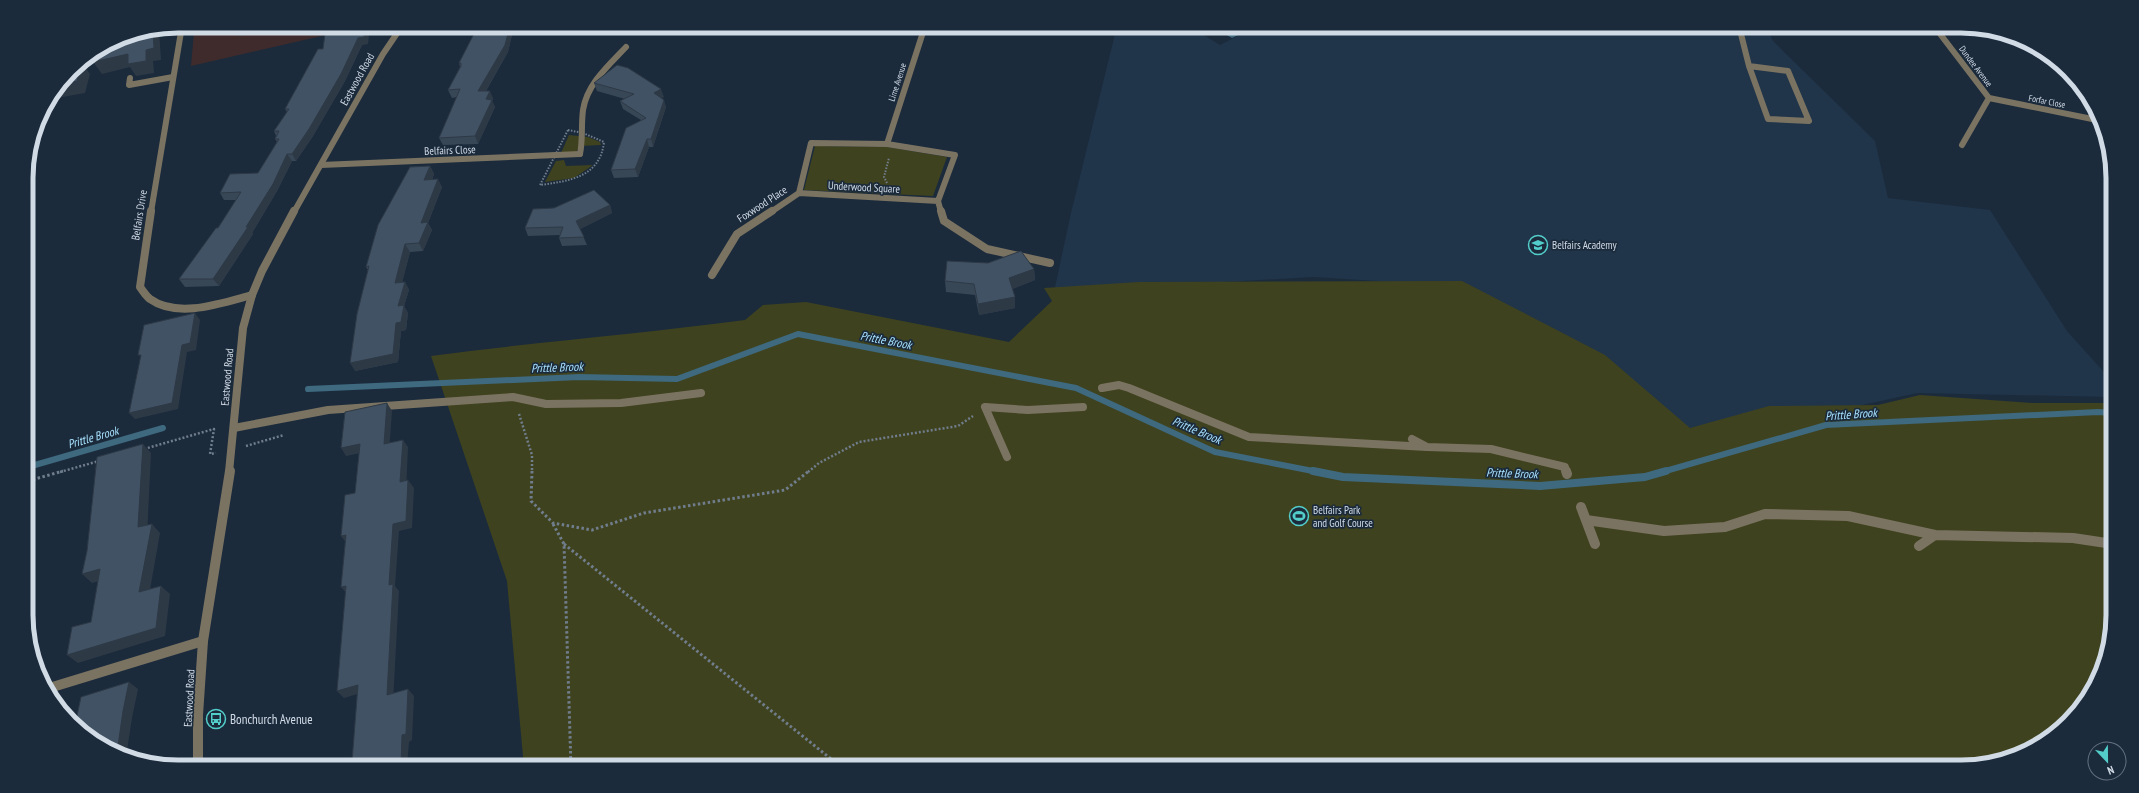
<svg xmlns="http://www.w3.org/2000/svg" width="2139" height="793" font-family="'PT Sans Narrow',sans-serif">
  <style>
    .commercial { fill: #3f2b2b }
    .built { fill: #20354a }
    .green { fill: #3f421e }
    .water { fill: #3e697e }
    .lines { fill: none; stroke-linecap: round; stroke-linejoin: round }
    .stream-far1 { stroke: #3e697e; stroke-width: 6 }
    .stream { stroke: #3e697e; stroke-width: 8 }
    .path-far2 { stroke: #707d8c; stroke-width: 2; stroke-dasharray: 1.5 1.5; stroke-linecap: butt }
    .path-far1 { stroke: #707d8c; stroke-width: 2.5; stroke-dasharray: 2 2; stroke-linecap: butt }
    .path { stroke: #707d8c; stroke-width: 3; stroke-dasharray: 2.5 2.5; stroke-linecap: butt }
    .service-far2 { stroke: #7b7362; stroke-width: 6 }
    .service-far1 { stroke: #7b7362; stroke-width: 8 }
    .service { stroke: #7b7362; stroke-width: 10 }
    .minor-far2 { stroke: #7b7362; stroke-width: 6 }
    .minor-far1 { stroke: #7b7362; stroke-width: 8 }
    .minor { stroke: #7b7362; stroke-width: 10 }
    .tertiary-far2 { stroke: #7b7362; stroke-width: 6 }
    .tertiary-far1 { stroke: #7b7362; stroke-width: 8 }
    .tertiary { stroke: #7b7362; stroke-width: 10 }
    .wall { fill: #384756 }
    .shaded-wall { fill: #2e3946 }
    .building { fill: #415264; stroke: #2e3946 }
    .labels { text-anchor: middle; dominant-baseline: central; stroke-width: 3.5; stroke-linejoin: round; paint-order: stroke }
    .far-street-label { font-size: 9px; fill: #d1dbe6; stroke: #1b2b3c }
    .street-label { font-size: 11px; fill: #d1dbe6; stroke: #1b2b3c }
    .poi-label { font-size: 11px; fill: #d1dbe6; stroke: #1b2b3c; text-anchor: start }
    .water-label { font-size: 12px; font-style: italic; fill: #a7e0fd; stroke: #1b2b3c }
    .near-poi-label { font-size: 13px; fill: #d1dbe6; stroke: #1b2b3c; text-anchor: start }
    .rim { fill: none; stroke: #d1dbe6; stroke-width: 5 }
  </style>
  <rect width="100%" height="100%" fill="#1b2b3c"/>
  <!-- commercial -->
  <path class="commercial" d="M219 26H365L191 66 194 32Z"/>
  <!-- built -->
  <path class="built" d="M1117 26H1189L1220 45 1257 26H1766L1773 41 1875 141 1888 198 1990 210 2067 331 2112 381V397L1917 393 1667 448 1444 285 1313 277 1054 292 1071 213Z"/>
  <!-- green -->
  <path class="green" d="M569 135 588 137 600 142 601 145 580 146 576 152 561 153Z
    M815 146 887 147 947 157 933 196 804 190Z
    M564 160 566 166 593 165 574 178 545 182 556 161Z
    M1462 281 1605 355 1690 428 1769 406 1878 405 1920 395 2032 403H2112L2113 615 2105 663 2082 707 2053 736 2010 759 1970 767H524L507 581 431 356C536 342 640 334 745 320L763 305 806 302 1009 342 1052 301 1044 288 1139 282Z"/>
  <!-- water -->
  <path class="water" d="M1211 26H1249L1253 28 1232 38Z"/>
  <g class="lines">
    <!-- stream-far1 -->
    <path class="stream-far1" d="M308 389 579 377 677 379 798 334 1076 388 1215 452 1318 472
      M28 467 163 428
      M1662 472 1826 425 2098 412 2112 413"/>
    <!-- stream -->
    <path class="stream" d="M1313 471 1343 477 1540 486 1645 477 1666 471"/>
    <!-- path-far2 -->
    <path class="path-far2" d="M568 130 583 133 604 142C600 177 570 181 540 185Z
      M887 183 884 177 889 158"/>
    <!-- path-far1 -->
    <path class="path-far1" d="M519 414 532 455V472
      M246 446 284 435
      M144 449 214 429 210 454 216 453
      M60 472 99 461
      M808 472 819 463 859 442 958 426 973 416"/>
    <!-- path -->
    <path class="path" d="M532 471 531 501 553 523 592 530 644 513 785 490 809 471
      M28 481 63 471
      M553 524 564 544 571 767
      M564 544 841 767"/>
    <!-- service-far2 -->
    <path class="service-far2" d="M1739 26 1749 66
      M1749 66 1788 71 1809 121 1768 119Z
      M130 78 129 85 173 77
      M580 154C583 140 581 125 583 110 587 84 608 66 626 47"/>
    <!-- service-far1 -->
    <path class="service-far1" d="M1102 388 1119 385 1129 388 1249 437 1427 447
      M234 428 328 410 513 397 546 404 621 403 701 393
      M1412 439 1427 447 1491 449 1565 467 1566 472
      M1007 457 985 407 1028 410 1083 407"/>
    <!-- service -->
    <path class="service" d="M1566 471 1567 474
      M1581 507 1595 544
      M1586 520 1664 531 1725 527 1765 514 1848 516 1935 535
      M1919 546 1935 535 2073 538 2113 544"/>
    <!-- minor-far2 -->
    <path class="minor-far2" d="M1934 26 1989 98
      M1989 98 2102 121
      M811 143 887 144 955 155 938 201 799 193Z
      M887 144 925 26
      M1962 145 1989 98
      M321 165 580 154
      M938 201 941 212
      M151 212 182 26
      M771 212 799 193"/>
    <!-- minor-far1 -->
    <path class="minor-far1" d="M151 211 140 287C143 291 146 296 150 299 178 319 222 303 252 295
      M941 211 944 221 987 249 1050 263
      M712 275 737 234 772 211"/>
    <!-- minor -->
    <path class="minor" d="M46 689 203 641"/>
    <!-- tertiary-far2 -->
    <path class="tertiary-far2" d="M294 212 383 54 402 26"/>
    <!-- tertiary-far1 -->
    <path class="tertiary-far1" d="M229 472 243 328 252 295 262 271 294 211"/>
    <!-- tertiary -->
    <path class="tertiary" d="M198 767V715L203 641 230 471"/>
  </g>
  <!-- wall -->
  <path class="wall" d="M478 26H515H514L508 52 486 91 493 98 492 101 495 107 478 144 443 145 439 138 457 97 452 98 448 90 460 67 459 63Z
    M368 44 362 45 345 81 313 136 296 161H292L277 191 252 233 253 234 219 286 185 287 179 279 218 228 236 200H224L220 193 258 173 277 142 275 139 276 136 274 131 287 112 285 109 323 49Z
    M594 83 664 97 661 98 666 107 653 147H649L638 177 614 178 611 170 641 120 623 109 620 101 625 99 597 91Z
    M430 166 434 174 432 180 442 187 428 223 432 230 423 251 410 252 402 282H405L409 290 404 306 408 313 406 330 401 331 398 362 355 371 368 270 366 267Z
    M610 205 612 213 580 229 587 245 562 246 559 238 560 235 528 236 525 228 554 208Z
    M1034 269 1035 280 1012 289 1015 297V308L979 315 975 295 946 292 945 281Z"/>
  <!-- shaded-wall -->
  <path class="shaded-wall" d="M237 26H269L270 29 239 36 234 27Z
    M366 26H370L368 44 362 45 345 81 313 136 296 161 292 154 358 38Z
    M510 26H515H514L508 52 481 99 478 91Z
    M159 30 161 60 153 61 154 73 136 76 130 67 102 74 93 62 146 50 153 31Z
    M82 63 90 74 85 93 51 99 62 84Z
    M661 89 664 97 656 101 654 93Z
    M490 91 493 98 492 101 495 107 478 144 475 136 486 99Z
    M664 100 666 107 653 147 651 139Z
    M647 139 649 147 638 177 635 169Z
    M287 154 292 161 277 191 252 233 253 234 219 286 213 279 246 227Z
    M430 166 434 174 428 188 424 180Z
    M438 179 442 187 428 223 432 230 423 251 419 243 421 223Z
    M610 205 612 213 580 229 576 221Z
    M405 244 410 252 400 291 395 283Z
    M1034 269 1035 280 1010 290 1009 278Z
    M405 282 409 290 404 306 408 313 406 330 401 331 398 362 355 371 350 363 398 306Z
    M1015 297V308L979 315 978 304Z
    M195 313 200 320 196 350 187 352 178 409 135 419 129 413Z
    M387 403 392 411 389 452 384 444Z
    M403 440 408 447 406 490 400 482Z
    M143 444 151 453 147 536 138 527Z
    M360 444 365 452 346 456 341 448Z
    M408 480 414 488 412 528 399 531 395 586 399 591 393 702 387 695 389 585 393 524Z
    M152 524 160 533 148 601 139 592Z
    M346 535 347 544 341 536Z
    M100 569 110 578 92 583 82 574Z
    M161 586 170 594 165 636 78 663 67 655Z
    M346 586 347 594 341 587Z
    M129 682 138 689 132 718 126 757 117 753 123 711Z
    M358 685 364 692 344 698 337 691Z
    M408 689 414 696 412 740 409 742 407 767H401L402 735Z"/>
  <!-- building -->
  <path class="building" d="M326 26H366L364 37 358 38 341 74 309 129 292 154H287L273 184 246 227H248L213 279H179L216 228H218L241 192 220 193 230 174 258 173 279 139H275L279 131H274L289 109H285L318 49H323Z
    M478 26H510L505 45 478 91H490L486 99 492 100 475 136 439 138 460 89 448 90 461 66V63H459Z
    M153 31 154 48 146 50V61L128 64V54L93 62 94 54 120 38Z
    M79 63H82L77 81 62 84 78 64Z
    M617 65 628 68 661 89 654 93 664 100 651 139H647L635 169 611 170 626 128 646 118 620 101 634 94 594 83Z
    M430 166 424 180 438 179 421 223 428 222 419 243 405 244 395 283 405 282 398 306 404 305 401 322 396 323 393 354 350 363 357 314 369 266 366 267 378 225 410 167Z
    M594 190 610 205 576 221 584 237 559 238 563 227 525 228 533 209 554 208Z
    M1021 251 1034 269 1009 278 1015 297 978 304 974 284 945 281 947 261 988 263Z
    M195 313 190 343 182 345 172 403 129 413 141 355H138L144 325Z
    M387 403 384 444 403 440 400 482 408 480 406 521 393 524 389 585 393 584 387 695 408 689 406 734 402 735 401 767H348V763L352 762 358 685 337 691 346 586 341 587 346 535 341 536 345 495 355 493 360 444 341 448 345 412Z
    M143 444 138 527 152 524 139 592 161 586 156 628 67 655 72 627 91 622 100 569 82 574 87 551 97 457Z
    M129 682 123 711 117 753 94 741 75 725 81 697Z"/>
  <!-- icons -->
  <defs>
    <g id="school-ring" transform="scale(1)"><circle r="9.5" fill="#1b2b3c" stroke="#53cdc9" stroke-width="1.5"/><path d="M0-5L7-2L0 1L-7-2ZM-4 1L0 2.5L4 1V4Q0 6-4 4Z" fill="#53cdc9"/></g>
    <g id="stadium-ring" transform="scale(1)"><circle r="9.5" fill="#1b2b3c" stroke="#53cdc9" stroke-width="1.5"/><path d="M0-5a6.5 5 0 1 0 0 10a6.5 5 0 1 0 0-10ZM-3.5-1.8h7v3.6h-7Z" fill="#53cdc9"/></g>
    <g id="bus-ring" transform="scale(1)"><circle r="9.5" fill="#1b2b3c" stroke="#53cdc9" stroke-width="1.5"/><path d="M-5-6H5V4H4V6H2V4H-2V6H-4V4H-5ZM-3.5-4V0h7V-4ZM-3.5 1.2v1.5H-2V1.2ZM2 1.2v1.5H3.5V1.2Z" fill="#53cdc9"/></g>
  </defs>
  <g fill-rule="evenodd">
    <use href="#school-ring" x="1538" y="245"/>
    <use href="#stadium-ring" x="1299" y="516"/>
    <use href="#bus-ring" x="216" y="719"/>
  </g>
  <g class="labels">
    <!-- far-street labels -->
    <g class="far-street-label">
      <text transform="translate(1976 66) rotate(53)">Dundee Avenue</text>
      <text transform="translate(897 82) rotate(-72)">Lime Avenue</text>
      <text transform="translate(2047 101) rotate(11)">Forfar Close</text>
    </g>
    <!-- street labels -->
    <g class="street-label">
      <text transform="translate(357 79) rotate(-61)">Eastwood Road</text>
      <text transform="translate(450 150) rotate(-2)">Belfairs Close</text>
      <text transform="translate(864 187) rotate(3)">Underwood Square</text>
      <text transform="translate(762 204) rotate(-33)">Foxwood Place</text>
      <text transform="translate(139 215) rotate(-81)">Belfairs Drive</text>
      <text transform="translate(227 377) rotate(-85)">Eastwood Road</text>
      <text transform="translate(189 698) rotate(-87)">Eastwood Road</text>
    </g>
    <!-- poi labels -->
    <g class="poi-label">
      <text x="1552" y="245">Belfairs Academy</text>
      <text x="1313" y="510">Belfairs Park<tspan x="1313" dy="13">and Golf Course</tspan></text>
    </g>
    <!-- water labels -->
    <g class="water-label">
      <text transform="translate(886 340) rotate(11)">Prittle Brook</text>
      <text transform="translate(557 367) rotate(-2)">Prittle Brook</text>
      <text transform="translate(1851 414) rotate(-4)">Prittle Brook</text>
      <text transform="translate(1197 430) rotate(23)">Prittle Brook</text>
      <text transform="translate(93 437) rotate(-16)">Prittle Brook</text>
      <text transform="translate(1512 473) rotate(2)">Prittle Brook</text>
    </g>
    <!-- near-poi labels -->
    <g class="near-poi-label">
      <text x="230" y="719">Bonchurch Avenue</text>
    </g>
  </g>
  <!-- crop -->
  <path d="M0 0H2139V793H0ZM178 33H1961A145 145 0 0 1 2106 178V615A145 145 0 0 1 1961 760H178A145 145 0 0 1 33 615V178A145 145 0 0 1 178 33Z" fill="#1b2b3c" fill-rule="evenodd"/>
  <path class="rim" d="M178 33H1961A145 145 0 0 1 2106 178V615A145 145 0 0 1 1961 760H178A145 145 0 0 1 33 615V178A145 145 0 0 1 178 33Z"/>
  <!-- north arrow -->
  <g transform="translate(2107 761) rotate(158)"><circle r="19" fill="#1b2b3c" stroke="#647180"/>
  <path d="M0-3L7 15L0 10L-7 15Z" fill="#53cdc9"/>
  <text y="-6" font-size="11" font-weight="bold" text-anchor="middle" fill="#d1dbe6">N</text>
  </g>
</svg>
